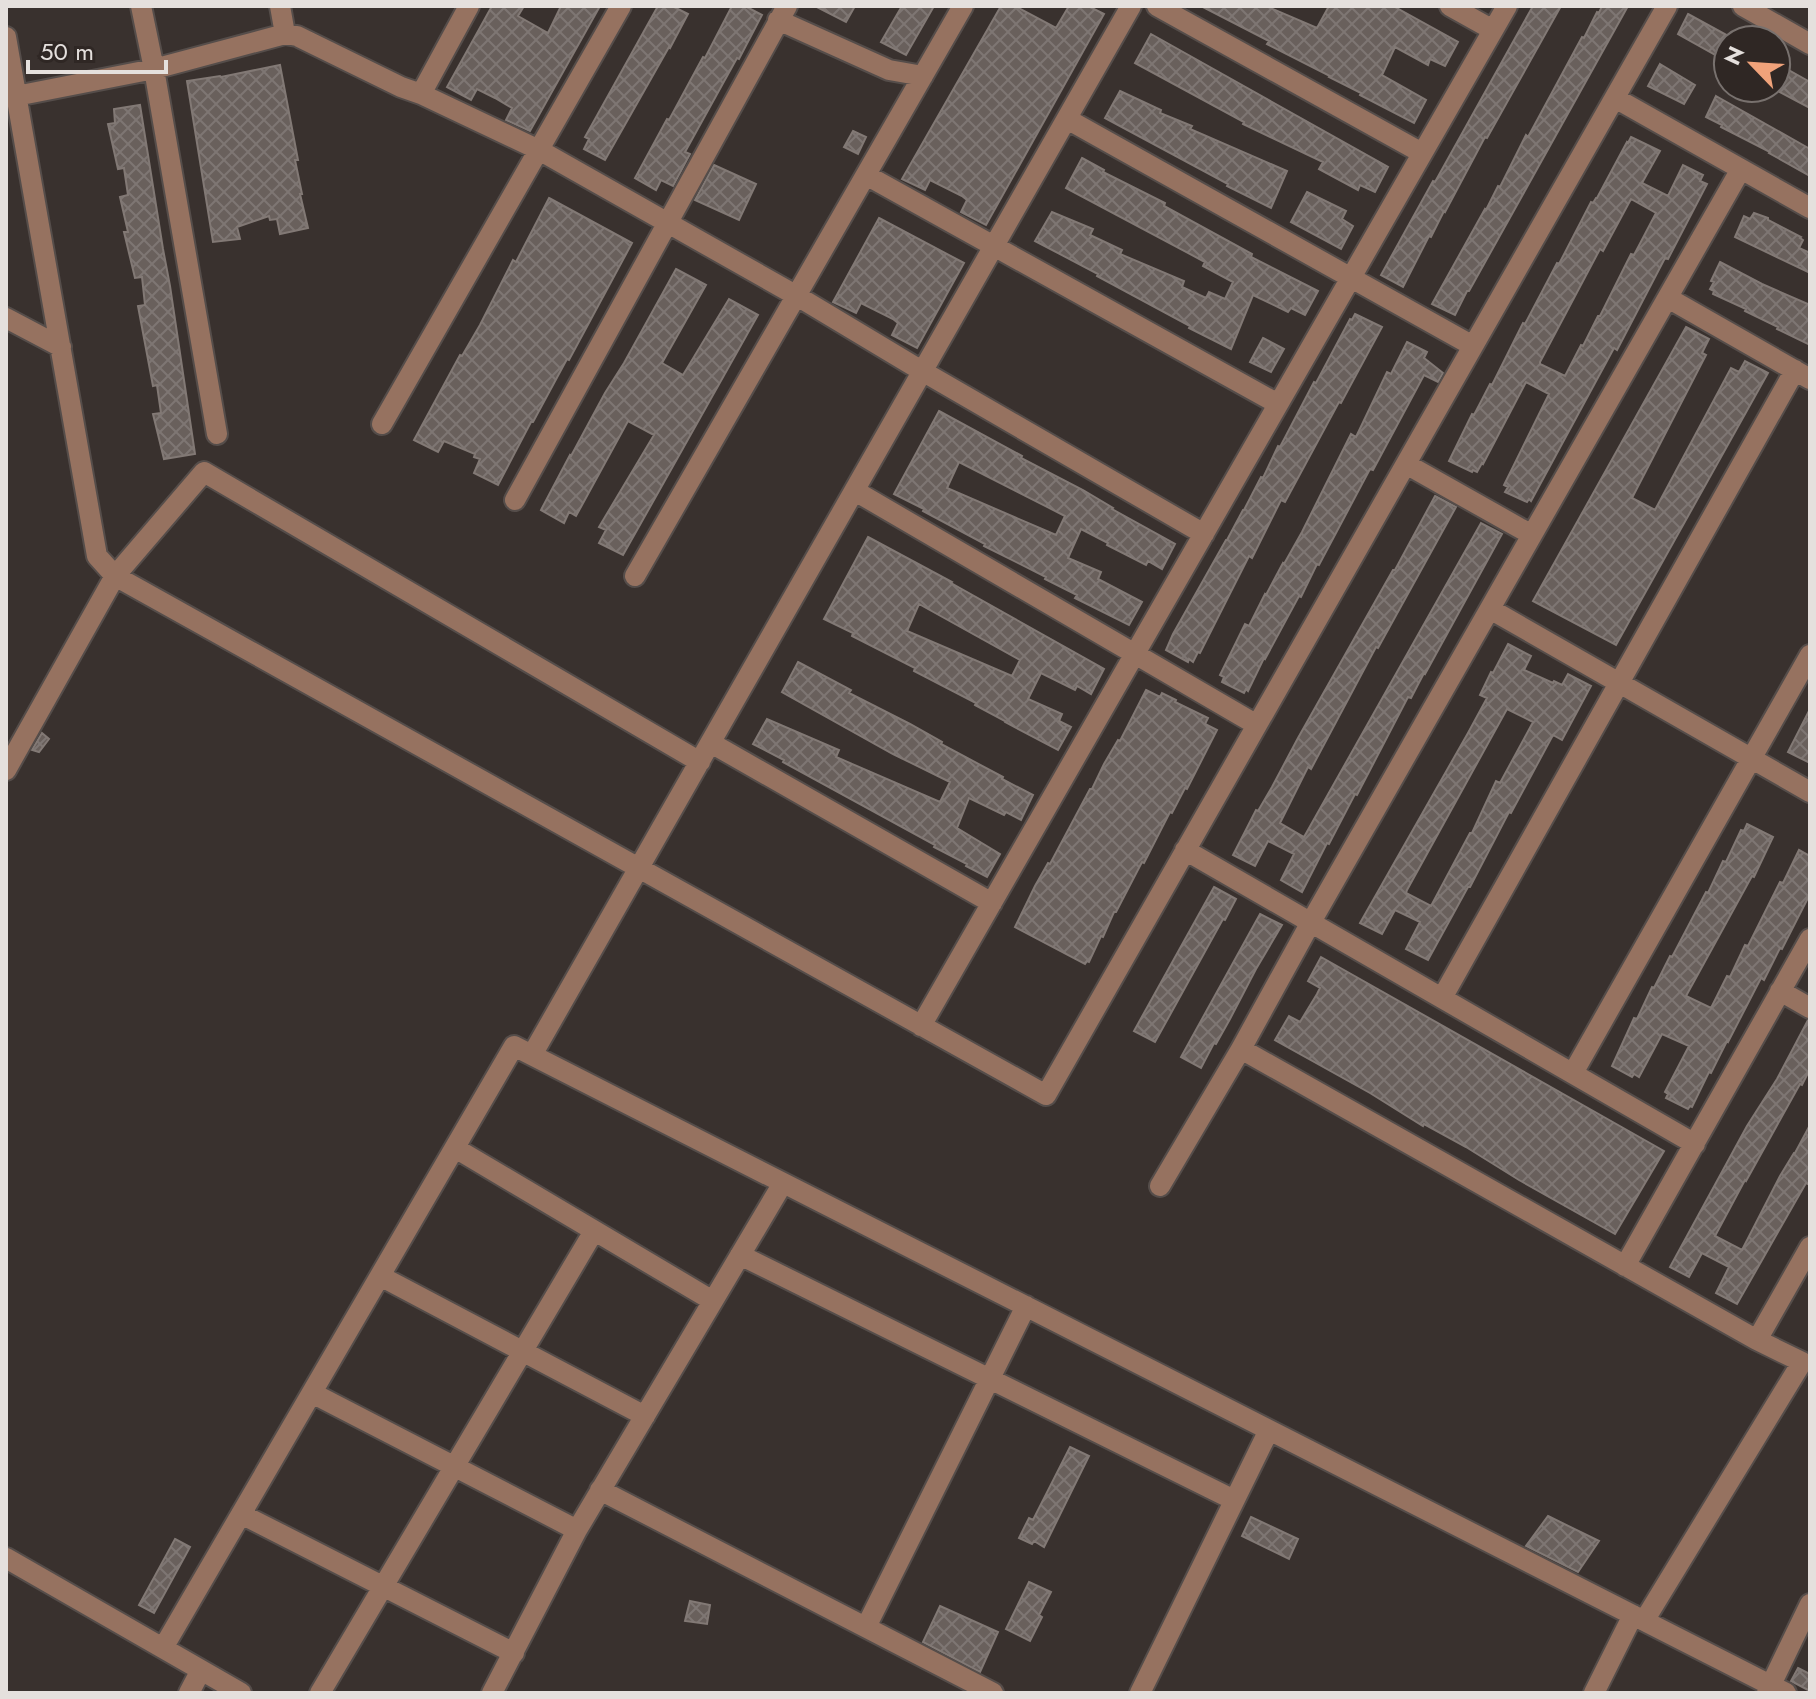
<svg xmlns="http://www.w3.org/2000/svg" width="1816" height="1699" font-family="Jost,sans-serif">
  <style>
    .building { fill: url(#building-cross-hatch); stroke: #827975; stroke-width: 2; fill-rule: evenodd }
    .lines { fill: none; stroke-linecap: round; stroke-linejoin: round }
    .minor-casing { stroke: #554d4a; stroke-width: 24 }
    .minor { stroke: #967260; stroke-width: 20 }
  </style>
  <defs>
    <pattern id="building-cross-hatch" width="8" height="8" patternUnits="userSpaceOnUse" patternTransform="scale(2)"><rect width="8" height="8" fill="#69605c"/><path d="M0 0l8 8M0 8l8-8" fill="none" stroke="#7e7673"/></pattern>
  </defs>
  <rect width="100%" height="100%" fill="#39312e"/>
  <!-- building -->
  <path class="building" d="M492 6H524L518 16 548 33 561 6H600L530 131 506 120 512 108 495 98 477 89 471 100 447 87Z
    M658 6H672L688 14 670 48 669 47 605 160 584 149 589 139 585 137Z
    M732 6H745L762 15 739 59 737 58 685 152 690 154 673 186 661 180 656 190 635 178 667 119 669 120 703 57 705 58Z
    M815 6H855L846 22Z
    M902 6H934L906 55 881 42Z
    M1001 6H1015L1056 28 1069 6H1088L1104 14 986 225 961 212 967 200 962 196 930 180 925 190 902 179Z
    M1201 6H1266L1317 28 1329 6H1393L1458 42 1445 66 1430 59 1428 65 1395 47 1382 75 1426 100 1414 123 1360 95 1361 93 1329 77 1330 76 1267 44 1269 41Z
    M1533 6H1561L1487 138 1485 137 1445 212 1444 211 1431 237 1429 236 1403 287 1381 275 1433 181 1435 182Z
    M1602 6H1628L1469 291H1467L1455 315 1432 304 1485 209 1486 210 1498 186 1500 187 1526 135 1528 137 1582 37 1584 38 1597 12 1599 13Z
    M1688 14 1732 38 1728 40V62L1678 34Z
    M1151 34 1388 167 1375 192 1360 185 1358 190 1319 169 1323 162 1243 124 1244 122 1135 63Z
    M1776 63 1810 82V108L1776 90Z
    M1660 64 1695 85 1684 104 1648 86Z
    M280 65 298 160H295L302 194H300L308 228 280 234 277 219 270 220 269 216 237 227 240 239 213 242 187 81 220 76 221 77Z
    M1120 91 1161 110 1160 113 1192 126 1190 129 1287 171 1271 208 1227 186 1228 184 1105 118Z
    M1716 96 1810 149V176L1769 153 1770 152 1721 127 1722 125 1706 117Z
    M140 105 163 249 170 286 195 454 164 459 153 414 161 413 157 385 153 386 138 306 145 305 142 277 135 278 124 232H128L120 197 128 195 124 168 118 169 108 124 115 123 114 109Z
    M853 131 866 137 858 154 844 147Z
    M1631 137 1660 151 1642 183 1668 196 1683 165 1703 175 1700 181 1707 184 1668 259 1665 258 1617 350 1614 348 1531 501 1529 499 1527 502 1505 492 1508 487 1504 485 1549 394 1526 382 1483 464 1482 463 1477 472 1473 470 1472 472 1449 461 1472 414 1474 415 1490 384 1492 385 1523 323 1525 324 1557 263 1559 264 1591 202 1593 203 1596 198H1597L1627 142 1628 143ZM1631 199 1656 213 1634 255 1631 254 1600 316H1598L1583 346 1581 345 1565 376 1540 364V362L1600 249 1603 251Z
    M1082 158 1104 170 1103 172 1165 203 1164 206 1252 254 1251 257 1318 291 1305 315 1291 308 1288 312 1253 295 1231 349 1189 328 1190 326 1097 276 1098 274 1035 241 1052 212 1093 229 1090 235 1122 250 1120 254 1184 281 1182 287 1206 298 1209 292 1225 299 1233 282 1203 266 1205 262 1066 188Z
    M714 165 756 184 739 220 695 200Z
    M1307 192 1346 211 1342 219 1353 226 1341 249 1291 222Z
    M549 198 632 243 569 360 567 359 533 422H531L498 485 474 473 480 459 474 457 475 454 444 441 438 452 414 440 460 355 462 356 480 325 513 260 516 262Z
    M1754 213 1768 218V220L1801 237 1800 238 1803 240 1799 248 1810 253V273L1735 237 1744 216 1750 219Z
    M879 218 964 263 917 348 892 335 898 323 893 319 861 303 856 313 833 302Z
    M1720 262 1762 284 1810 305V345L1777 329 1778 327 1745 311 1746 309 1713 294 1714 291 1710 289 1714 282 1711 281Z
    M676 269 706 285 662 363 683 375 729 299 758 315 623 555 599 543 606 530 599 527 654 435 628 421 576 516 569 512 564 523 541 510 570 455 571 456 605 393 624 363Z
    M1355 314 1382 327 1341 403 1339 402 1285 502 1281 500 1252 558 1249 556 1200 653 1198 652 1193 662 1189 659 1188 662 1166 650 1173 634 1226 540H1227L1243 510H1244L1261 477 1263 478 1278 446 1280 447 1314 382 1316 383 1350 319 1352 320Z
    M1686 327 1709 339 1702 353 1706 355 1632 498 1655 510 1731 368 1739 372 1745 361 1768 373 1616 645 1533 601Z
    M1263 338 1284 349 1271 372 1250 362Z
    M1407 342 1427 352 1424 358 1443 373 1438 382 1424 375 1373 470 1370 469 1319 565 1317 564 1301 597 1299 596 1265 659 1264 658 1248 691 1246 689 1244 693 1222 682 1224 677 1220 675 1245 624 1249 626 1265 594 1266 595 1283 563 1284 564 1302 532 1351 434 1356 437 1387 372 1391 374Z
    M939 411 1022 456 1021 458 1083 490 1113 508 1112 509 1175 544 1162 569 1148 561 1146 565 1107 545 1108 543 1081 529 1068 558 1101 572 1098 579 1142 602 1129 625 1075 598 1077 595 1045 579 1046 577 984 546 985 544 923 511 924 509 894 494ZM959 462 1065 516 1056 535 947 488Z
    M1435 496 1456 507 1378 648 1376 647 1311 769 1308 767 1280 823 1304 837 1481 523 1502 534 1425 674 1424 673 1411 698 1408 697 1357 795 1355 794 1329 844 1327 843 1302 892 1281 880 1294 854 1268 841 1255 866 1233 855 1256 810 1258 811 1272 787 1298 738 1393 570H1395Z
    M868 537 952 582 951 583 1104 669 1091 694 1077 686 1075 690 1041 673 1028 699 1062 714 1059 721 1071 727 1058 750 1005 722V721L975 705 976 703 914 671 915 668 852 636 853 633 824 619ZM919 604 1020 660 1012 676 907 631Z
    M1508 644 1531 656 1524 670 1553 683 1554 681 1562 685 1568 674 1591 686 1562 740 1553 735 1511 813 1509 812 1470 887H1468L1428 960 1406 949 1420 922 1395 910 1382 934 1360 923 1468 733 1487 698 1480 695 1491 672 1493 673ZM1507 709 1533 722 1532 724 1500 783 1496 781 1472 833H1470L1431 906 1406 893 1407 890Z
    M798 662 851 690 849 693 910 724 942 742 941 744 1003 777 1002 779 1033 795 1021 820 1006 812 1004 815 969 798 957 828 1000 854 987 877 966 866 967 864 934 847 935 845 783 762 784 760 753 744 767 719 839 750 836 757 940 802 950 782 893 754 782 692Z
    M1146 690 1160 697 1162 693 1176 700 1175 702 1208 718 1205 724 1217 730 1187 789 1185 788 1172 813 1170 812 1144 863 1142 862 1116 912H1114L1103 937 1101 936 1089 962 1087 961 1085 964 1015 927 1035 886 1048 863 1050 864 1090 789H1092L1104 764 1118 740 1120 741Z
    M1810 709V763L1788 752Z
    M42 733 49 739 39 752 32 750Z
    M1747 824 1773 837 1754 877 1752 876 1686 996 1711 1008 1727 976 1730 977 1745 945 1748 946 1780 882 1783 883 1799 850 1810 856V894L1782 949 1780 948 1764 980 1761 978 1728 1042 1727 1041 1711 1073 1709 1072 1692 1107 1690 1106 1688 1109 1666 1098 1668 1094 1665 1092 1689 1046 1662 1034 1639 1077 1634 1074 1632 1077 1612 1066 1634 1018 1637 1019 1652 987 1654 988 1670 956 1672 957 1706 892 1708 893 1723 861 1726 862 1741 830 1744 831Z
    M1214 887 1236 899 1225 920 1223 919 1155 1042 1134 1031Z
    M1260 914 1282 925 1256 969 1230 1019 1216 1044 1214 1043 1201 1068 1181 1057Z
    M1321 957 1664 1151 1615 1234 1519 1180 1466 1147 1424 1124 1423 1126 1370 1093 1275 1040 1289 1016 1300 1022 1317 994 1320 988 1308 981Z
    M1808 1020 1810 1021V1069L1802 1085 1800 1084 1746 1181 1745 1180 1715 1236 1742 1250 1780 1176 1794 1153H1795L1810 1125V1185L1806 1183 1737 1304 1716 1293 1729 1267 1702 1253 1689 1277 1670 1267 1747 1126 1777 1079Z
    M1070 1447 1089 1456 1044 1547 1034 1541 1032 1544 1019 1538 1029 1518 1033 1520Z
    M1548 1516 1599 1541 1578 1572 1526 1546Z
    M1251 1517 1298 1539 1289 1559 1242 1536Z
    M175 1539 190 1547 154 1613 139 1605Z
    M1029 1582 1051 1592 1039 1615 1042 1617 1030 1641 1006 1629Z
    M690 1601 710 1605 707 1624 685 1621Z
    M940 1606 998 1632 980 1672 923 1642Z
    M1798 1668 1810 1674V1691L1791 1681Z"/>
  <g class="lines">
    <!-- minor casing -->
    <g class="minor-casing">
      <path id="minor" d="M141 6 154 69 217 434
        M280 6 285 34
        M1157 6 1422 153
        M1450 6 1493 30
        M1743 6 1810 44
        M778 20 889 70 923 76
        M6 37 97 556 115 576 1046 1095 1667 6
        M421 94 539 150 797 296 922 371 1204 534
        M16 96 154 69 285 34 297 36 401 87 421 94 469 6
        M1615 98 1810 208
        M1067 119 1473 346
        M866 175 1278 404
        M1668 298 1810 379
        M6 318 61 347
        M382 424 621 6
        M1406 464 1532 535
        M855 491 1257 725
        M515 500 787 6
        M635 576 963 6
        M1490 609 1810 792
        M711 743 992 903
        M6 770 115 576 204 472 700 762
        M1185 850 1695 1144
        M1780 991 1810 1008
        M1442 998 1795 370
        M921 1026 1507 6
        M1241 1049 1757 1340
        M532 1055 1131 6
        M1573 1073 1810 655
        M455 1148 713 1301
        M1160 1186 1241 1049 1311 922 1741 169
        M740 1255 1234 1500
        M1625 1266 1810 939
        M380 1276 645 1416
        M312 1393 577 1530
        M600 1490 993 1693
        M241 1514 514 1653
        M6 1558 241 1693
        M1644 1621 1802 1362 1757 1340 1810 1247
        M866 1627 1026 1306
        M163 1648 514 1046 1786 1693
        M189 1693 201 1670
        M320 1693 594 1231
        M492 1693 577 1530 783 1183
        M1140 1693 1269 1430
        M1594 1693 1633 1615
        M1767 1693 1810 1604"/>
    </g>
    <!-- minor -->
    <use href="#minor" class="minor"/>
  </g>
  <!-- border -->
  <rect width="1816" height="1699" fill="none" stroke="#e5e0dd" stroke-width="16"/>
  <!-- north arrow -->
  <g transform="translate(1752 64) rotate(295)"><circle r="38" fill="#2f2724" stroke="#78716e" stroke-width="2"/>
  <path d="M0-6L14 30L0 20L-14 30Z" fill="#f0a27a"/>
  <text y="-12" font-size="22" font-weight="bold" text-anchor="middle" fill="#e5e0dd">N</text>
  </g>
  <!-- scale -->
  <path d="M28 60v12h138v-12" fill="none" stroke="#e5e0dd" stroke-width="4"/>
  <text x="40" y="60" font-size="24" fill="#e5e0dd" stroke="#2f2724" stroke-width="6" paint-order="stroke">50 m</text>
</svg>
